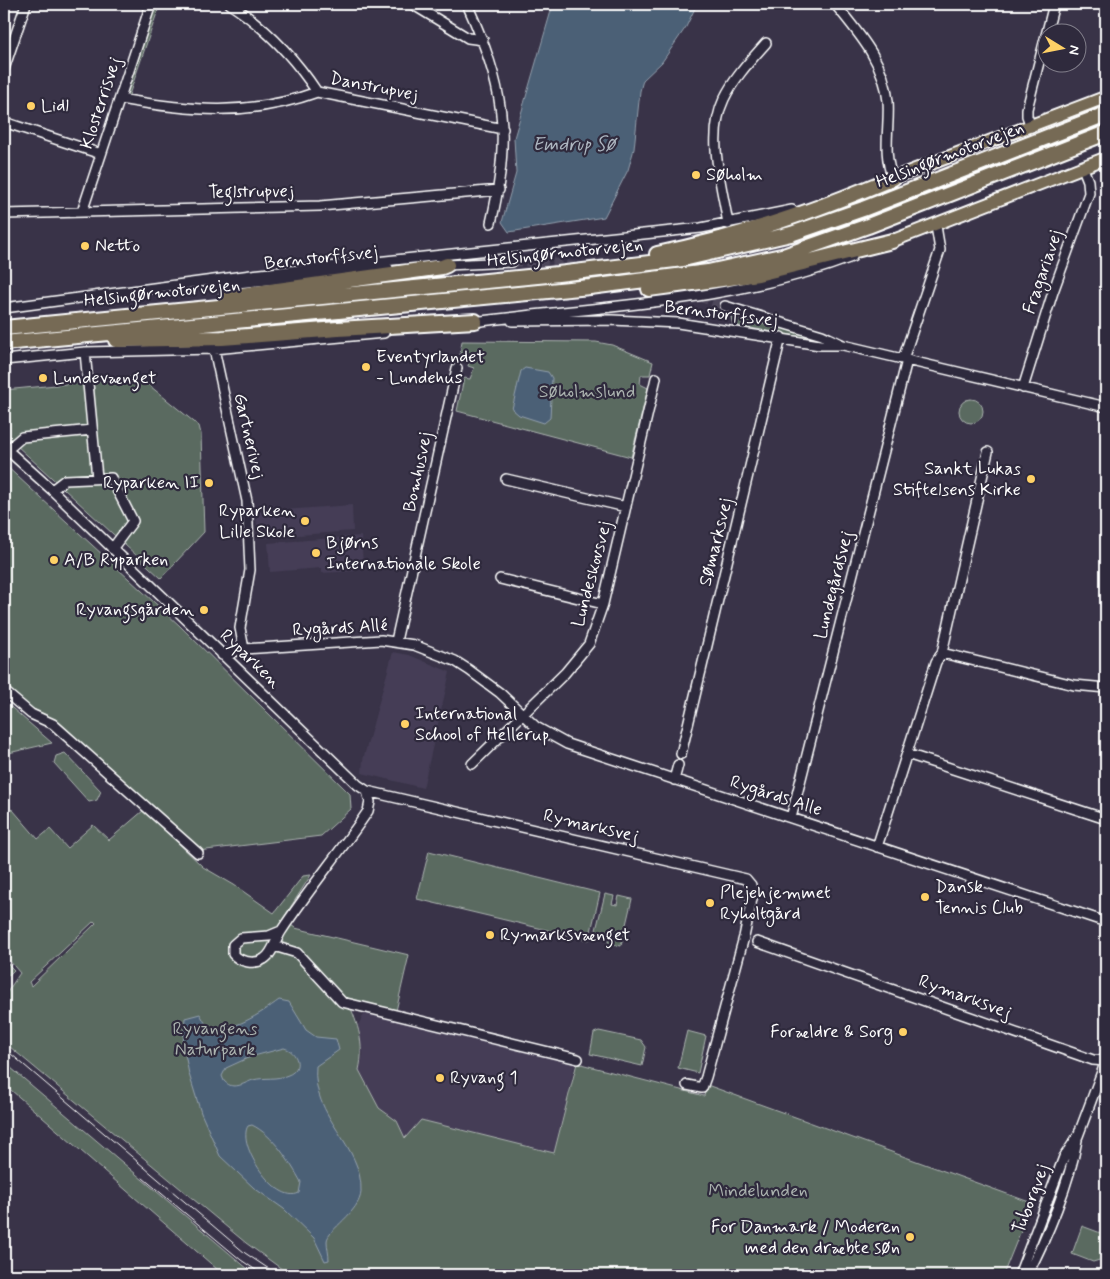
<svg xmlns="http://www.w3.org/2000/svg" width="1110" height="1279" font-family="Mynerve,sans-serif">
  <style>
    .built { fill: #453e56 }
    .green { fill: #5a6a61; stroke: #acb4b0; fill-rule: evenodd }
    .water { fill: #4b6076; stroke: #93a0ad; fill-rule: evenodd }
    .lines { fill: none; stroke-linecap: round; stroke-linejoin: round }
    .minor-tunnel { stroke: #4d475a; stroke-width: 9; stroke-dasharray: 9 4.5; stroke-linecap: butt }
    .minor-casing { stroke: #fff; stroke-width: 12 }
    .major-casing { stroke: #fff; stroke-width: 15 }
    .highway-casing { stroke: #fff; stroke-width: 18 }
    .minor { stroke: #2f2a3d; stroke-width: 9 }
    .major { stroke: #766a54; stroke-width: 11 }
    .highway { stroke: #766a54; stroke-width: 14 }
    .tram { stroke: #fff; stroke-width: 1 }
    .poi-dot { fill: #ffd166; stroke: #2f2a3d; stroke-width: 2 }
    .labels { text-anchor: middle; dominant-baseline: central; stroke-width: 4.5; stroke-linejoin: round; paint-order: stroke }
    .street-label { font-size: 18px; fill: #fff; stroke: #2f2a3d }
    .poi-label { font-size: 18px; fill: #fff; stroke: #2f2a3d; text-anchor: start }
    .park-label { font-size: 18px; fill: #acb4b0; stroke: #2f2a3d }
    .water-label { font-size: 19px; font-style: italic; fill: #aeb7c1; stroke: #2f2a3d }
  </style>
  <rect width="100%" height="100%" fill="#393348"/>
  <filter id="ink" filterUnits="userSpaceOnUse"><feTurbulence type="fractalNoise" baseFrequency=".02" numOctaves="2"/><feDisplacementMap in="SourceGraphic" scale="10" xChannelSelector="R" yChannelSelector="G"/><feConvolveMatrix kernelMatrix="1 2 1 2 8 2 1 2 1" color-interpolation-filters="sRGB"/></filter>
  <g filter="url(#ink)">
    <!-- built -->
    <path class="built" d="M352 505 353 531 258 538 256 512Z
      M361 536 363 564H354L355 571 322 573 321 568 270 572 268 543Z
      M393 652 409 655 450 672 423 788 362 773 363 760Z
      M365 1013 575 1064 554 1153 421 1120 405 1138 397 1121 379 1108 359 1070 363 1055 358 1025Z"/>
    <!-- green -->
    <path class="green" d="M155 6 159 7 128 98 126 95Z
      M737 315 821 339V340L733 325 731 317Z
      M462 341 596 342 612 345 653 362 650 375H641L640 384 648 388 631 457 457 411 464 378 470 379 474 368 468 366 470 356 460 355Z
      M139 377 199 426 201 434 204 532 161 578 4 434V390Z
      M959 411a12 12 0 1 1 24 0a12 12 0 1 1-24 0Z
      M4 464 179 625 350 794 351 809 321 836 198 851 46 715 23 704 4 686Z
      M4 701 52 743 4 754Z
      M65 753 101 791 97 800 89 802 54 763 56 756Z
      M4 807 13 810 38 839 50 829 67 848 93 825 109 840 144 810 203 867 234 885 274 913 303 876 311 875 283 919 295 928 409 955 396 1011 348 1001C358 1025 365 1044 359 1070L379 1108 397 1121 405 1138 421 1120 554 1153 577 1063 704 1096 707 1085 1032 1203 1003 1275H290L246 1243 4 1042V997L20 973 8 959 5 961 14 970 4 980ZM94 921 96 923 31 986 29 982Z
      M429 851 600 893 589 940 417 899Z
      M605 894 614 896 612 904 617 905 619 896 632 899 621 946 608 943 609 937 595 934Z
      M599 1031 641 1040 646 1047 642 1066 590 1054 594 1033Z
      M687 1031 706 1036 698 1073 678 1068Z
      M4 1062 255 1275H227L218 1270 4 1084Z
      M1082 1226 1106 1235V1258L1093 1262 1072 1254Z"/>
    <!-- water -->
    <path class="water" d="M555 4H697L686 27 662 62 643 80 640 91 634 149 628 170 604 217 509 232 502 222 516 173 514 138 551 11Z
      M525 368 548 372 552 378 550 418 544 423 519 415 512 409 521 371Z
      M279 1000 289 1002 306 1030 316 1037 336 1039 339 1050 316 1066C311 1118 363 1144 361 1192 360 1212 327 1230 327 1241 327 1247 329 1254 329 1260L325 1261 314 1238 284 1209 254 1188 220 1156 201 1113 189 1074 183 1044 185 1018 200 1014 208 1028C232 1033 260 1014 279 1000ZM284 1048C297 1051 304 1069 288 1075 277 1080 264 1077 253 1080 247 1082 241 1086 234 1086 230 1086 227 1084 224 1081L222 1076 226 1068 250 1057ZM252 1125C273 1135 290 1162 301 1182L299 1193C276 1205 236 1144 248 1126Z"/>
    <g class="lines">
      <!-- minor-tunnel -->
      <path class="minor-tunnel" d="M512 262 553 263 583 267
        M611 270 639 278
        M674 288 725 306"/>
      <!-- minor casing -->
      <g class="minor-casing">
        <path id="minor" d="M230 4C265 27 294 57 317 92
          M412 4 468 38 483 40
          M467 4C504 87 512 134 491 223
          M835 4C859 34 884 61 888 101 890 126 882 154 893 178L890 179
          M4 69 26 4
          M120 99C189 111 249 117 317 92L503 129
          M4 122 101 154
          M1031 127 1027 116V109L1054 4
          M82 212 151 4
          M4 214 320 206 499 190
          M728 224C722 184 706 137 724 99 734 78 751 60 766 43
          M443 262 447 265 512 262
          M217 285 388 268
          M725 306 822 335 843 345 1106 407
          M4 308 251 275 701 228 792 210
          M512 321 612 320 678 323 820 345H840
          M472 322C598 306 732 303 852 257
          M214 349 247 501 250 570 240 628 244 649
          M85 352 97 478
          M903 359 940 250 936 226
          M4 360 85 352 214 349 384 333
          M1023 388 1053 292 1089 193 1088 181 1083 168
          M4 447 52 490 358 785 367 791 746 879 751 885 753 894 744 937 706 1077 702 1088 687 1085
          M7 450 22 437 92 430
          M506 479 626 507
          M52 490 65 480 111 478 133 521 112 549
          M500 579 603 604
          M396 641 457 368
          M942 653 1074 685 1106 688
          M222 655 244 649 381 640 414 645 455 661 469 670 500 693 536 727 567 744 1106 922
          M4 691 31 714 53 724 198 853
          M681 754 781 337
          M907 754 1106 819
          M472 764 565 673 589 644 603 604 656 378
          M674 780 678 765
          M791 818 907 360
          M877 847 936 662 942 653 988 452
          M281 931 269 936 241 938 233 945V954C240 962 254 965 264 959 273 954 276 938 282 930 309 889 341 851 368 811L370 802 367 791
          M757 942 1093 1060 1106 1061
          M274 946 297 953 342 1002 578 1059
          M1019 1275 1064 1157 1078 1136 1106 1061
          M1027 1275C1047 1237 1070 1182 1077 1140"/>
      </g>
      <!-- major casing -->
      <g class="major-casing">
        <path id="major" d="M893 178 1106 97
          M892 241 1106 158"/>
      </g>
      <!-- highway casing -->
      <g class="highway-casing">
        <path id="highway" d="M657 254C743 236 812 212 893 178
          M649 289 758 274 892 241
          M227 297 442 267 447 265
          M4 328 558 274 683 259 791 234 863 209 1106 114
          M116 340 222 338 338 329 475 321
          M4 343 590 287 708 272 786 255 868 226 1106 133"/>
      </g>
      <!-- minor -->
      <use href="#minor" class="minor"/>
      <!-- major -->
      <use href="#major" class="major"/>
      <!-- highway -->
      <use href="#highway" class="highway"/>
      <!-- tram -->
      <path class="tram" d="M4 1048 245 1253 278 1275
        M143 1178 241 1260 263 1275"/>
    </g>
  </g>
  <!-- markers -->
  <g class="poi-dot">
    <circle cx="31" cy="106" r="5"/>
    <circle cx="696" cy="175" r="5"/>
    <circle cx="85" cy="246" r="5"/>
    <circle cx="366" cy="367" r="5"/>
    <circle cx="43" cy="378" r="5"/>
    <circle cx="1031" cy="479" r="5"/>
    <circle cx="209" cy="483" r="5"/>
    <circle cx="305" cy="521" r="5"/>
    <circle cx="316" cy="553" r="5"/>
    <circle cx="54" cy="560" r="5"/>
    <circle cx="204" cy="610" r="5"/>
    <circle cx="405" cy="724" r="5"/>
    <circle cx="925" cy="897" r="5"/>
    <circle cx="710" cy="903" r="5"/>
    <circle cx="490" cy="935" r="5"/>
    <circle cx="903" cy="1032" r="5"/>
    <circle cx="440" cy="1078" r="5"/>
    <circle cx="910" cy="1237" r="5"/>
  </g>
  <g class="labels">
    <!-- street labels -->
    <g class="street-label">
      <text transform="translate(374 87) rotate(11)">Danstrupvej</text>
      <text transform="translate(101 103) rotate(-72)">Klosterrisvej</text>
      <text transform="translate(950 155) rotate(-21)">Helsingørmotorvejen</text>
      <text transform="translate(251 192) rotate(-1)">Teglstrupvej</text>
      <text transform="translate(565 253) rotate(-6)">Helsingørmotorvejen</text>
      <text transform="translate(321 258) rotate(-6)">Bernstorffsvej</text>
      <text transform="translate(1043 272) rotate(-71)">Fragariavej</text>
      <text transform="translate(162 293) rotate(-6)">Helsingørmotorvejen</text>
      <text transform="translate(721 314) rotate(7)">Bernstorffsvej</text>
      <text transform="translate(249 436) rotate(77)">Gartnerivej</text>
      <text transform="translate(418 472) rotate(-78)">Bomhusvej</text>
      <text transform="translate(716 542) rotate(-76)">Sømarksvej</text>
      <text transform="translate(592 574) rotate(-75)">Lundeskovsvej</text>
      <text transform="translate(834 585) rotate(-76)">Lundegårdsvej</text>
      <text transform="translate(340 628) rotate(-3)">Rygårds Allé</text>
      <text transform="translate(250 659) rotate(44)">Ryparken</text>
      <text transform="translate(776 796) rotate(18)">Rygårds Alle</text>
      <text transform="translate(591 826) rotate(13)">Rymarksvej</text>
      <text transform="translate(965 997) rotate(20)">Rymarksvej</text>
      <text transform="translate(1031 1199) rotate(-69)">Tuborgvej</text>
    </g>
    <!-- poi labels -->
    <g class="poi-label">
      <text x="41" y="106">Lidl</text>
      <text x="706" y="175">Søholm</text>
      <text x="95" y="246">Netto</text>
      <text x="376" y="357">Eventyrlandet<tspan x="376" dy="21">- Lundehus</tspan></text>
      <text x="53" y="378">Lundevænget</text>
      <text x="1021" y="469" text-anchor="end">Sankt Lukas<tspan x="1021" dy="21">Stiftelsens Kirke</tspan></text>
      <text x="199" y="483" text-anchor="end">Ryparken II</text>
      <text x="295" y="511" text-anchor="end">Ryparken<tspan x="295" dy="21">Lille Skole</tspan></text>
      <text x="326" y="543">Bjørns<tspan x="326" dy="21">Internationale Skole</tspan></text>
      <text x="64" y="560">A/B Ryparken</text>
      <text x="194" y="610" text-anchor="end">Ryvangsgården</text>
      <text x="415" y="714">International<tspan x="415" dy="21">School of Hellerup</tspan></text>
      <text x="935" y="887">Dansk<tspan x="935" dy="21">Tennis Club</tspan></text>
      <text x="720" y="893">Plejehjemmet<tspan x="720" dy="21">Ryholtgård</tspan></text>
      <text x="500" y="935">Rymarksvænget</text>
      <text x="893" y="1032" text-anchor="end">Forældre &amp; Sorg</text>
      <text x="450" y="1078">Ryvang 1</text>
      <text x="900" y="1227" text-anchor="end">For Danmark / Moderen<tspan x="900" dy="21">med den dræbte søn</tspan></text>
    </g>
    <!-- park labels -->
    <g class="park-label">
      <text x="587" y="392">Søholmslund</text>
      <text x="215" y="1029">Ryvangens<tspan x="215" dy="21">Naturpark</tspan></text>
      <text x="758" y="1191">Mindelunden</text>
    </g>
    <!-- water labels -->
    <g class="water-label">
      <text x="574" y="144">Emdrup Sø</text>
    </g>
  </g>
  <!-- margin -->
  <rect width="1110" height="1279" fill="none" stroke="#2f2a3d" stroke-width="20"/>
  <rect x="10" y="10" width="1090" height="1259" fill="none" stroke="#fff" stroke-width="2" filter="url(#ink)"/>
  <!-- north arrow -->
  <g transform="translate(1062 48) rotate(100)"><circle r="24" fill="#2f2a3d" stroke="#827f8b"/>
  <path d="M0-4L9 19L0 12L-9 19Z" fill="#ffd166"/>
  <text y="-8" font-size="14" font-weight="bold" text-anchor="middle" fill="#ffffff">N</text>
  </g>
</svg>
